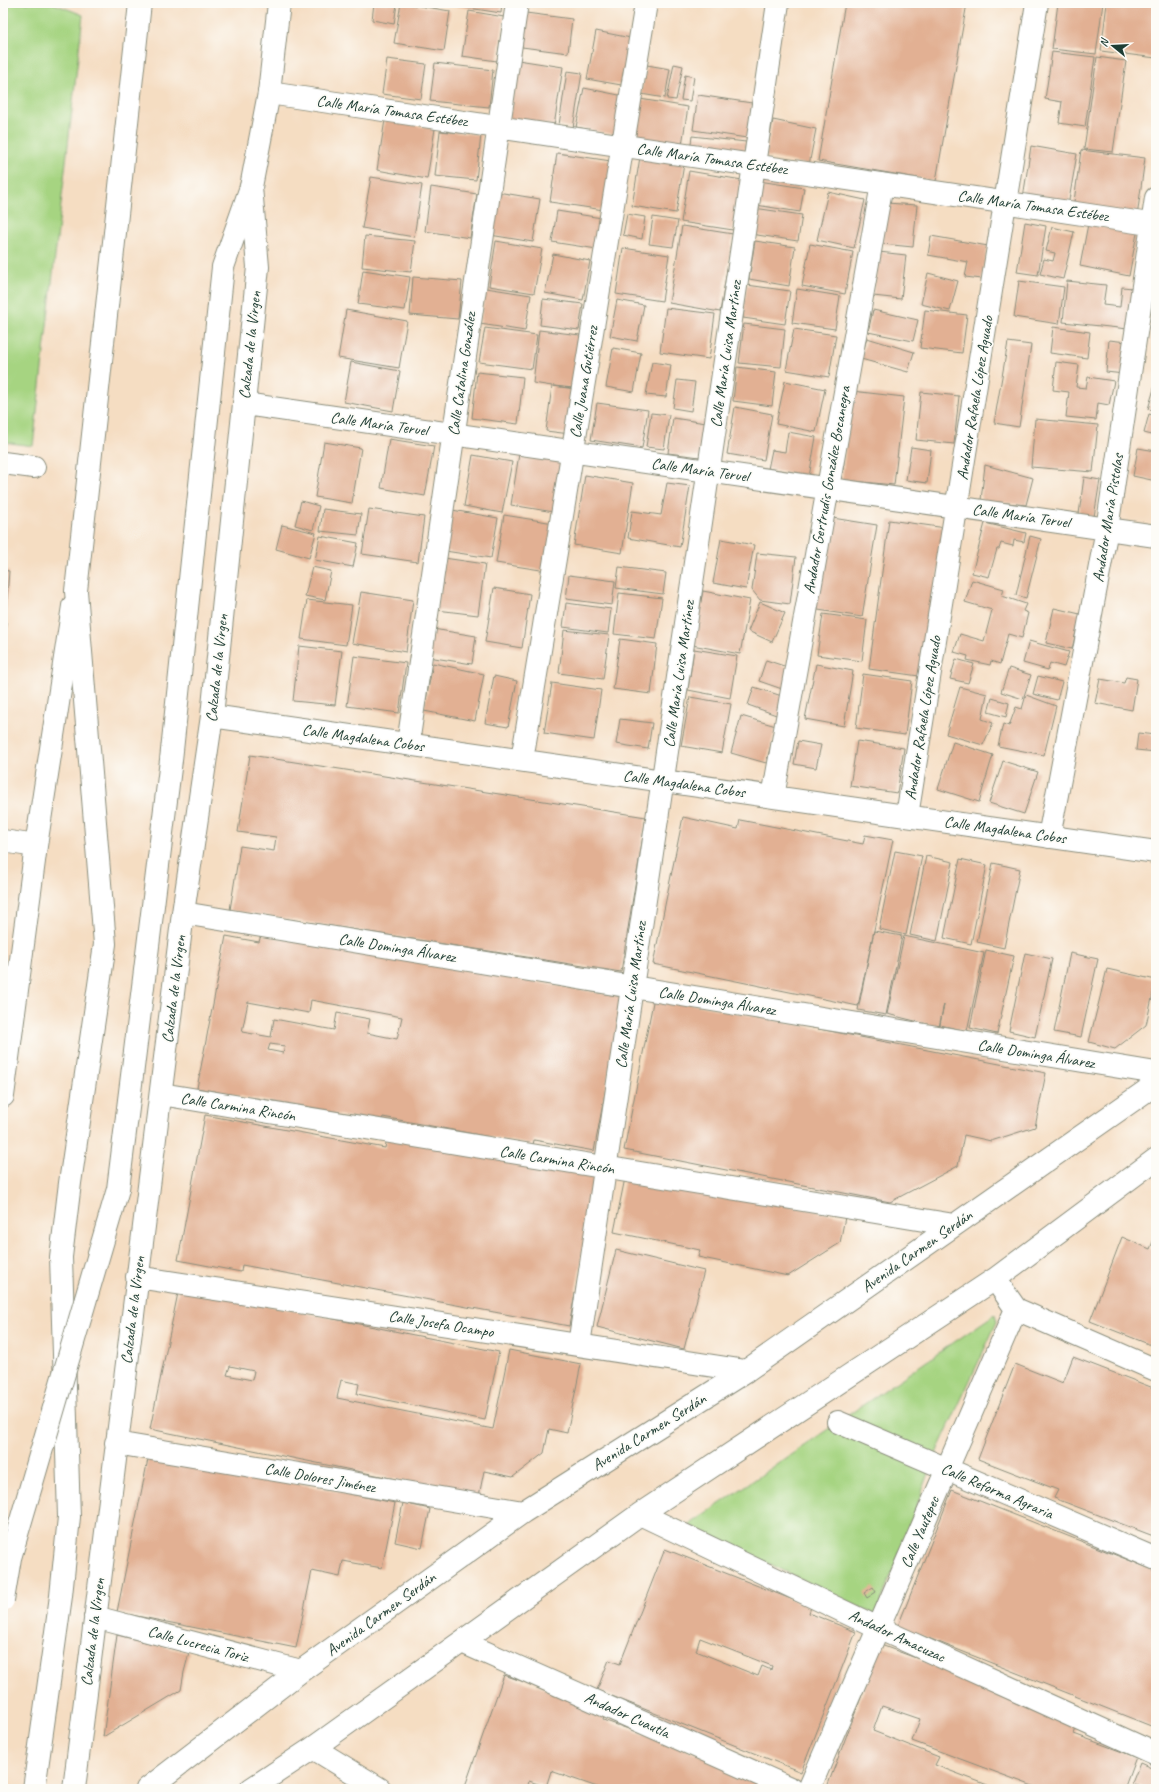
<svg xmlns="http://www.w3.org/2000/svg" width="1159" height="1792" font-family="Caveat,sans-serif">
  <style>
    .green { fill: #a6d481; stroke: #62885a }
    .building { fill: #e2b093; fill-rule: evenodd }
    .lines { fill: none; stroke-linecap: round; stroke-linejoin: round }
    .minor-casing { stroke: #8a8d7b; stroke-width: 24 }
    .major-casing { stroke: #8a8d7b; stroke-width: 24 }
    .minor { stroke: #fff; stroke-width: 22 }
    .major { stroke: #fff; stroke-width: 22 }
    .major-bridge-casing { stroke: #8a8d7b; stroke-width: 24; stroke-linecap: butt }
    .major-bridge { stroke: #fff; stroke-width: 22 }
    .labels { text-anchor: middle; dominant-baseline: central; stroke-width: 3.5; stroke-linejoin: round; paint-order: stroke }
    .street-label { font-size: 16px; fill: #1f3d34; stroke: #fdfcf7 }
  </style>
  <rect width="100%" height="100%" fill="#fdfcf7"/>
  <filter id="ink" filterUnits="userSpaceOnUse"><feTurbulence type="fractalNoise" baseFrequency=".025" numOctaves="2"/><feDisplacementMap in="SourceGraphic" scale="8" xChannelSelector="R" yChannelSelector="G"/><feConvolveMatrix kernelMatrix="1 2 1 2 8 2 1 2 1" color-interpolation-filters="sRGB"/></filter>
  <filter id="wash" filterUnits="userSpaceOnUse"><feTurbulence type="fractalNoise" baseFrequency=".012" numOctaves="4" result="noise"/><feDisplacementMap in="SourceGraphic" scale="16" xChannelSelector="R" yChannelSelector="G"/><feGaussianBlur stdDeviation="0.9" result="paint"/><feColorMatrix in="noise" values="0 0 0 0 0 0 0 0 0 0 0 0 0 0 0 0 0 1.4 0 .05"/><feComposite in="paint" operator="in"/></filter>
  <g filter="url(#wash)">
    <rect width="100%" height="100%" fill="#f5ddc2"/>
    <!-- green -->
    <path class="green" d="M3 3H52L83 15 33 446 3 442Z
      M995 1314 997 1322 938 1449 876 1615 689 1525Z"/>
    <g id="blocks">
      <!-- building -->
      <path class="building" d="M374 3 397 4 394 24 372 20Z
        M401 3 450 11 444 51 394 43Z
        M450 3H502L501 13 449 5Z
        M845 3H967L936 181 818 161Z
        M1058 3H1103L1096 54 1052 49Z
        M1107 3H1156V58L1101 51Z
        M469 11 504 17 497 61 462 56Z
        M526 13 572 19 568 53 522 47Z
        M596 31 636 39 627 86 587 79Z
        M1052 52 1095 57 1085 127 1059 123 1062 102 1045 99Z
        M1097 57 1126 61 1113 152 1084 149Z
        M387 59 426 64 421 99 382 94Z
        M518 60 563 67 554 126 509 119Z
        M435 63 493 70 489 107 430 101Z
        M674 64 683 66 676 100 667 99Z
        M647 65 670 69 665 98 641 94Z
        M567 71 582 73 573 128 559 125Z
        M685 75 694 77 690 101 681 100Z
        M584 88 624 96 617 135 576 127Z
        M698 95 752 103 747 138 693 130Z
        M640 99 688 107 681 151 633 143Z
        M385 120 435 129 427 179 377 170Z
        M773 120 816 129 809 165 766 156Z
        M440 131 481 135 476 180 435 176Z
        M692 136 746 142 743 159 690 152Z
        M1031 146 1077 154 1068 206 1023 198Z
        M1081 150 1145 158 1137 217 1073 209Z
        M557 153 611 161 604 210 550 202Z
        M640 157 684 164 676 213 632 206Z
        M689 171 742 180 733 230 681 222Z
        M371 177 422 185 414 237 362 228Z
        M759 181 804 188 800 212 756 205Z
        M431 187 477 194 470 238 425 231Z
        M497 192 540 199 533 242 490 235Z
        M828 192 865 200 854 248 817 240Z
        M886 203 917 205 913 247 882 244Z
        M754 208 802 215 798 241 750 234Z
        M557 211 602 218 597 249 552 242Z
        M627 214 645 217 642 239 623 235Z
        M653 217 678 221 673 247 649 244Z
        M1025 222 1046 226 1038 275 1017 272Z
        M1088 224 1137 233 1129 276 1080 266Z
        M682 226 733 234 720 312 669 303Z
        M1052 227 1074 232 1063 279 1040 274 1044 259 1053 261 1055 253 1046 251Z
        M365 236 415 241 411 272 362 267Z
        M931 236 988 246 982 279 965 277 968 262 928 255Z
        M496 241 542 249 534 293 489 286Z
        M755 241 795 247 789 286 749 279Z
        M810 244 853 252 845 294 802 286Z
        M623 248 669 255 662 301 616 294Z
        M879 252 906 255 901 299 873 296Z
        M553 254 590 261 583 300 545 293Z
        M363 270 410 277 405 310 358 304Z
        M928 273 958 281 950 311 921 304Z
        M413 277 462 281 458 319 410 315Z
        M1019 281 1064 287 1059 324 1014 317Z
        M1067 281 1106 285 1103 305 1120 307 1122 287 1133 288 1128 329 1063 322Z
        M747 285 790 291 785 324 743 318Z
        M486 288 531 295 525 331 480 324Z
        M797 289 840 296 835 329 792 323Z
        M543 299 583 304 579 330 540 325Z
        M617 300 644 305 637 341 610 336Z
        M666 308 715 314 709 359 660 352Z
        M346 310 407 321 399 368 338 358Z
        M873 310 918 320 913 341 868 332Z
        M925 310 967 315 962 353 920 348Z
        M744 324 785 329 781 367 739 363Z
        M1053 327 1090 332 1087 358 1050 353Z
        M485 328 537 335 532 369 479 362Z
        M794 329 836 335 829 377 786 370Z
        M539 330 580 335 574 388 553 386 575 389 570 434 546 431 552 386 533 383Z
        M867 338 914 352 908 372 861 359Z
        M1109 340 1127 342 1124 374 1106 372Z
        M1008 342 1031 345 1019 427 994 423Z
        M613 348 641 353 634 392 606 387Z
        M351 362 400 371 393 411 344 402Z
        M652 362 671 365 666 397 646 395Z
        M1056 362 1079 365 1076 387 1086 388 1088 377 1114 381 1109 405 1098 403 1096 420 1066 417 1069 392 1053 390Z
        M737 367 776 372 772 406 733 401Z
        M477 372 523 377 518 424 472 418Z
        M677 380 695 382 691 411 673 408Z
        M785 381 825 389 816 432 776 424Z
        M1156 382V411L1148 409Z
        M852 391 904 397 894 485 842 480Z
        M921 392 959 396 954 444 916 440Z
        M597 403 648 410 642 448 591 440Z
        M735 407 772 414 764 460 727 454Z
        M651 413 669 415 664 449 646 447Z
        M1149 414 1156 416V436L1144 433Z
        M673 418 706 423 700 457 668 453Z
        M1035 419 1098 425 1093 472 1031 467Z
        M788 432 816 437 809 477 768 469 772 450 785 452Z
        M389 439 434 446 425 496 381 488Z
        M324 442 361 448 352 503 315 497Z
        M911 447 931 450 927 483 906 480Z
        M1138 448 1156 451V481L1133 476Z
        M519 454 568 462 560 513 511 505Z
        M473 455 512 462 502 513 464 506Z
        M985 465 1033 478 1026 505 981 500Z
        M585 475 633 483 622 553 574 545Z
        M1084 477 1100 480 1094 517 1079 514Z
        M667 483 690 486 680 547 628 538 632 511 661 515Z
        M301 501 319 506 313 530 295 525Z
        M323 509 361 514 358 535 320 531Z
        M369 509 424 517 418 562 362 554Z
        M452 510 498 518 491 558 445 551Z
        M504 515 554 523 547 571 496 563Z
        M826 517 877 525 862 617 812 609Z
        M889 520 946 528 919 676 869 669Z
        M985 523 1026 533 1024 542 1014 540 1013 546 1001 543 999 549H997L989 577 972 573Z
        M282 525 316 533 309 558 276 549Z
        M320 536 358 543 353 567 315 560Z
        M1030 536 1041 539 1026 598 1016 595Z
        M721 539 754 545 746 589 713 583Z
        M757 553 796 557 790 604 760 600 752 590Z
        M444 558 485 564 478 615 437 610Z
        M312 567 331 571 325 600 305 596Z
        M619 567 666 573 663 594 616 588Z
        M3 570 9 571 6 610 3 609Z
        M569 575 615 581 612 605 566 599Z
        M972 580 1004 589 1002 596 1026 604 1023 611 1028 613 1022 638 1008 634 1000 664 991 661 990 665 967 660 968 656 954 652 960 634 984 641 992 610 965 602Z
        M494 588 530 594 522 648 485 642Z
        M703 591 750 600 740 654 692 645Z
        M361 592 413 600 406 652 352 643Z
        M619 593 662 598 656 639 614 634Z
        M307 600 352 605 346 645 301 639Z
        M760 602 785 613 772 642 748 631Z
        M566 603 611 609 608 633 563 627Z
        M1054 608 1080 614 1072 649 1046 643Z
        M823 614 867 620 862 661 817 655Z
        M3 623H7L4 656H3Z
        M433 629 476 636 472 664 428 657Z
        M564 630 609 635 603 679 559 673Z
        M620 639 657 644 651 694 613 689Z
        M1029 641 1069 652 1064 667 1050 663 1048 670 1023 663Z
        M299 646 342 651 335 705 293 701Z
        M694 649 737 656 730 698 688 690Z
        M354 656 406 663 399 713 347 706Z
        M956 659 974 664 968 683 950 679Z
        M766 660 793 669 785 690 759 681Z
        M433 663 484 674 475 721 424 711Z
        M816 664 853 671 844 726 805 719Z
        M1009 668 1031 675 1023 699 1001 692Z
        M863 674 912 681 905 735 856 728Z
        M494 676 517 681 508 727 485 723Z
        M1038 676 1062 682 1057 700 1033 694Z
        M1126 677 1137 679 1132 710 1095 703 1100 679 1124 683Z
        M552 683 601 690 594 740 544 733Z
        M754 687 788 698 782 717 748 705Z
        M960 687 987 694 982 719 993 723 983 745 946 734Z
        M3 694H6L4 715H3Z
        M1026 695 1056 706 1044 755 998 746 1003 724 1009 726 1016 707 1022 709Z
        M690 697 731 704 722 753 681 746Z
        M992 698 1009 703 1006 717 988 712Z
        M741 716 776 726 766 763 731 753Z
        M620 719 652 723 648 749 616 744Z
        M1138 733 1156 735V752L1136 750Z
        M798 741 821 745 816 768 794 764Z
        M857 741 904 748 897 793 850 786Z
        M953 742 993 755 979 802 938 789Z
        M250 755 646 817 621 972 230 910 240 846 274 851 276 837 238 832Z
        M1003 761 1038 772 1024 814 989 803Z
        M683 817 738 829 740 820 863 844 865 835 893 840 858 1006 653 964Z
        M895 851 922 856 906 935 879 929Z
        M926 856 953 862 937 941 910 935Z
        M960 859 987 865 971 944 944 938Z
        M993 863 1020 869 1004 948 977 942Z
        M874 931 902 936 886 1015 858 1010Z
        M261 935 623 997 594 1151 534 1140 533 1145 383 1117 381 1123 197 1088 226 936 259 942ZM311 1000 402 1017 397 1039 367 1033 370 1019 337 1013 334 1030 274 1019 271 1037 242 1032 248 1002 309 1013ZM270 1044 285 1046 283 1053 268 1050Z
        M904 936 984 953 967 1031 940 1025 944 1004 939 1027 887 1014Z
        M986 950 1014 956 997 1034 970 1028Z
        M1025 953 1052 959 1035 1037 1009 1031Z
        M1070 953 1098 959 1081 1037 1054 1032Z
        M1107 969 1156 980 1146 1025 1115 1049 1089 1042Z
        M654 997 1046 1073 1035 1127 991 1141 964 1135 958 1166 890 1202 624 1150Z
        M205 1115 385 1148 387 1138 597 1177 569 1326 242 1265 241 1272 178 1260Z
        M626 1173 845 1217 840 1243 788 1276 698 1257 700 1250 614 1232Z
        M1156 1234V1347L1090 1321 1122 1237 1150 1249Z
        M616 1250 704 1271 684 1349 597 1327Z
        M179 1288 499 1352 485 1420 357 1394 359 1384 341 1380 337 1398 493 1429 509 1350 581 1364 567 1433 549 1429 544 1453 513 1477 484 1471 479 1496 150 1429ZM230 1366 254 1371 252 1380 227 1375Z
        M1073 1357 1156 1389V1537L1054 1498 1058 1490 978 1459 1015 1364 1063 1383Z
        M149 1454 395 1503 382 1568 343 1561 340 1577 312 1571 296 1648 117 1612Z
        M952 1490 1156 1571V1728L898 1626Z
        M403 1503 430 1509 422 1548 395 1542Z
        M665 1549 811 1607 809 1613 856 1632 801 1772 597 1690 609 1660 620 1664ZM700 1638 772 1666 771 1670 762 1666 758 1676 696 1651Z
        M873 1587 876 1592 867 1598 864 1593Z
        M117 1635 189 1653 184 1672 181 1690 103 1737Z
        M881 1645 940 1667 1077 1726 1074 1734 1136 1757 1124 1789H1041L912 1741 920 1719 882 1706 873 1731 939 1757 935 1765 998 1789H831L827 1787Z
        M504 1675 606 1710 603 1720 736 1767 776 1789H603L551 1771 546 1787 551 1789H540L541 1785 529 1781 527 1789H464Z
        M1140 1763 1156 1770 1155 1789H1148L1132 1783Z"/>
    </g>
  </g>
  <g filter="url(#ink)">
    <use href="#blocks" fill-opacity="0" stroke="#8a8d7b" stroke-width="1"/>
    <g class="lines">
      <!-- minor casing -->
      <g class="minor-casing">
        <path id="minor" d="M269 93 1156 225
          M244 404 1156 536
          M3 463 34 467
          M212 716 1156 852
          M408 744 517 3
          M522 760 646 3
          M773 797 882 184
          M907 816 1037 3
          M1049 837 1107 529 1156 198
          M3 841 36 846
          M183 913 1156 1073
          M161 1094 954 1225
          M3 1096 36 846 73 606
          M137 1277 746 1371
          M1016 1309 1156 1370
          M579 1345 778 3
          M838 1422 1156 1559
          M116 1443 523 1512
          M640 1514 878 1628 1156 1754
          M95 1617 301 1671
          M462 1642 792 1789
          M313 1748 380 1789
          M74 1789 183 913 212 716 258 267 251 187
          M147 1789 301 1671 523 1512 746 1371 1156 1084
          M251 1789 313 1748 640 1514 995 1279 1156 1159
          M809 1789 1016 1309 995 1279"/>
      </g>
      <!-- major casing -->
      <g class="major-casing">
        <path id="major" d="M171 760 223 267 251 187 269 93 279 3
          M34 1789 61 1596 69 1517 61 1257 70 1183 105 944 76 591 140 3"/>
      </g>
      <!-- minor -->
      <use href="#minor" class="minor"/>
      <!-- major -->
      <use href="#major" class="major"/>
      <!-- major-bridge casing -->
      <g class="major-bridge-casing">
        <path id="major-bridge" d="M3 1600 10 1558 118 1189 171 760"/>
      </g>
      <!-- major-bridge -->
      <use href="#major-bridge" class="major-bridge"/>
    </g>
  </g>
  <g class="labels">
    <!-- street labels -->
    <g class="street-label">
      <text transform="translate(392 111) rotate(8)">Calle María Tomasa Estébez</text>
      <text transform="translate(712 159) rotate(8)">Calle María Tomasa Estébez</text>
      <text transform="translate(1033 206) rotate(8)">Calle María Tomasa Estébez</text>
      <text transform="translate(250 345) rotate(-84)">Calzada de la Virgen</text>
      <text transform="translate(726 354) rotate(-82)">Calle María Luisa Martínez</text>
      <text transform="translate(462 374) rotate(-82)">Calle Catalina González</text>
      <text transform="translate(584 382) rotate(-81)">Calle Juana Gutiérrez</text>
      <text transform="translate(975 398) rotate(-81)">Andador Rafaela López Aguado</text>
      <text transform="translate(379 424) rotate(8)">Calle María Teruel</text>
      <text transform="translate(700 470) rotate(8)">Calle María Teruel</text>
      <text transform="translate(827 490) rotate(-80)">Andador Gertrudis González Bocanegra</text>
      <text transform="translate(1021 516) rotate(8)">Calle María Teruel</text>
      <text transform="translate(1108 518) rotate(-81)">Andador María Pistolas</text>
      <text transform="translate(217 668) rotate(-84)">Calzada de la Virgen</text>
      <text transform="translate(679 674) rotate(-82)">Calle María Luisa Martínez</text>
      <text transform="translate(923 718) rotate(-81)">Andador Rafaela López Aguado</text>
      <text transform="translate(363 738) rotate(8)">Calle Magdalena Cobos</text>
      <text transform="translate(684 784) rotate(8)">Calle Magdalena Cobos</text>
      <text transform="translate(1005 830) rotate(8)">Calle Magdalena Cobos</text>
      <text transform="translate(397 948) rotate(9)">Calle Dominga Álvarez</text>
      <text transform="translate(174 989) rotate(-83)">Calzada de la Virgen</text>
      <text transform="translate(631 995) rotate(-82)">Calle María Luisa Martínez</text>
      <text transform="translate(717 1001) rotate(9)">Calle Dominga Álvarez</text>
      <text transform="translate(1036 1054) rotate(9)">Calle Dominga Álvarez</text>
      <text transform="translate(238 1107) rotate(9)">Calle Carmina Rincón</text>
      <text transform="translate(557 1160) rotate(9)">Calle Carmina Rincón</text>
      <text transform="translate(917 1251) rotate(-35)">Avenida Carmen Serdán</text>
      <text transform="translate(133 1310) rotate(-83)">Calzada de la Virgen</text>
      <text transform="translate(441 1324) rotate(9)">Calle Josefa Ocampo</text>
      <text transform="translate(649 1432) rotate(-32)">Avenida Carmen Serdán</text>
      <text transform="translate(320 1478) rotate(10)">Calle Dolores Jiménez</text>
      <text transform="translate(997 1491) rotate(23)">Calle Reforma Agraria</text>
      <text transform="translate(920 1532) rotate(-67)">Calle Yautepec</text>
      <text transform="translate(381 1614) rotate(-36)">Avenida Carmen Serdán</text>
      <text transform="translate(93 1632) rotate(-83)">Calzada de la Virgen</text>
      <text transform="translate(897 1636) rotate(25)">Andador Amacuzac</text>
      <text transform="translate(198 1644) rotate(15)">Calle Lucrecia Toriz</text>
      <text transform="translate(627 1715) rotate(24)">Andador Cuautla</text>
    </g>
  </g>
  <!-- margin -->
  <rect width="1159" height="1792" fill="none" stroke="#fdfcf7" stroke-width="16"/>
  <!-- north arrow -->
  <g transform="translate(1113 46) rotate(288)" stroke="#fdfcf7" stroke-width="3" paint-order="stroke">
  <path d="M0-3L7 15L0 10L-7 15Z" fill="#1f3d34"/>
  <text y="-6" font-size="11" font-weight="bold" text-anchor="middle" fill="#1f3d34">N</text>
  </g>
</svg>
